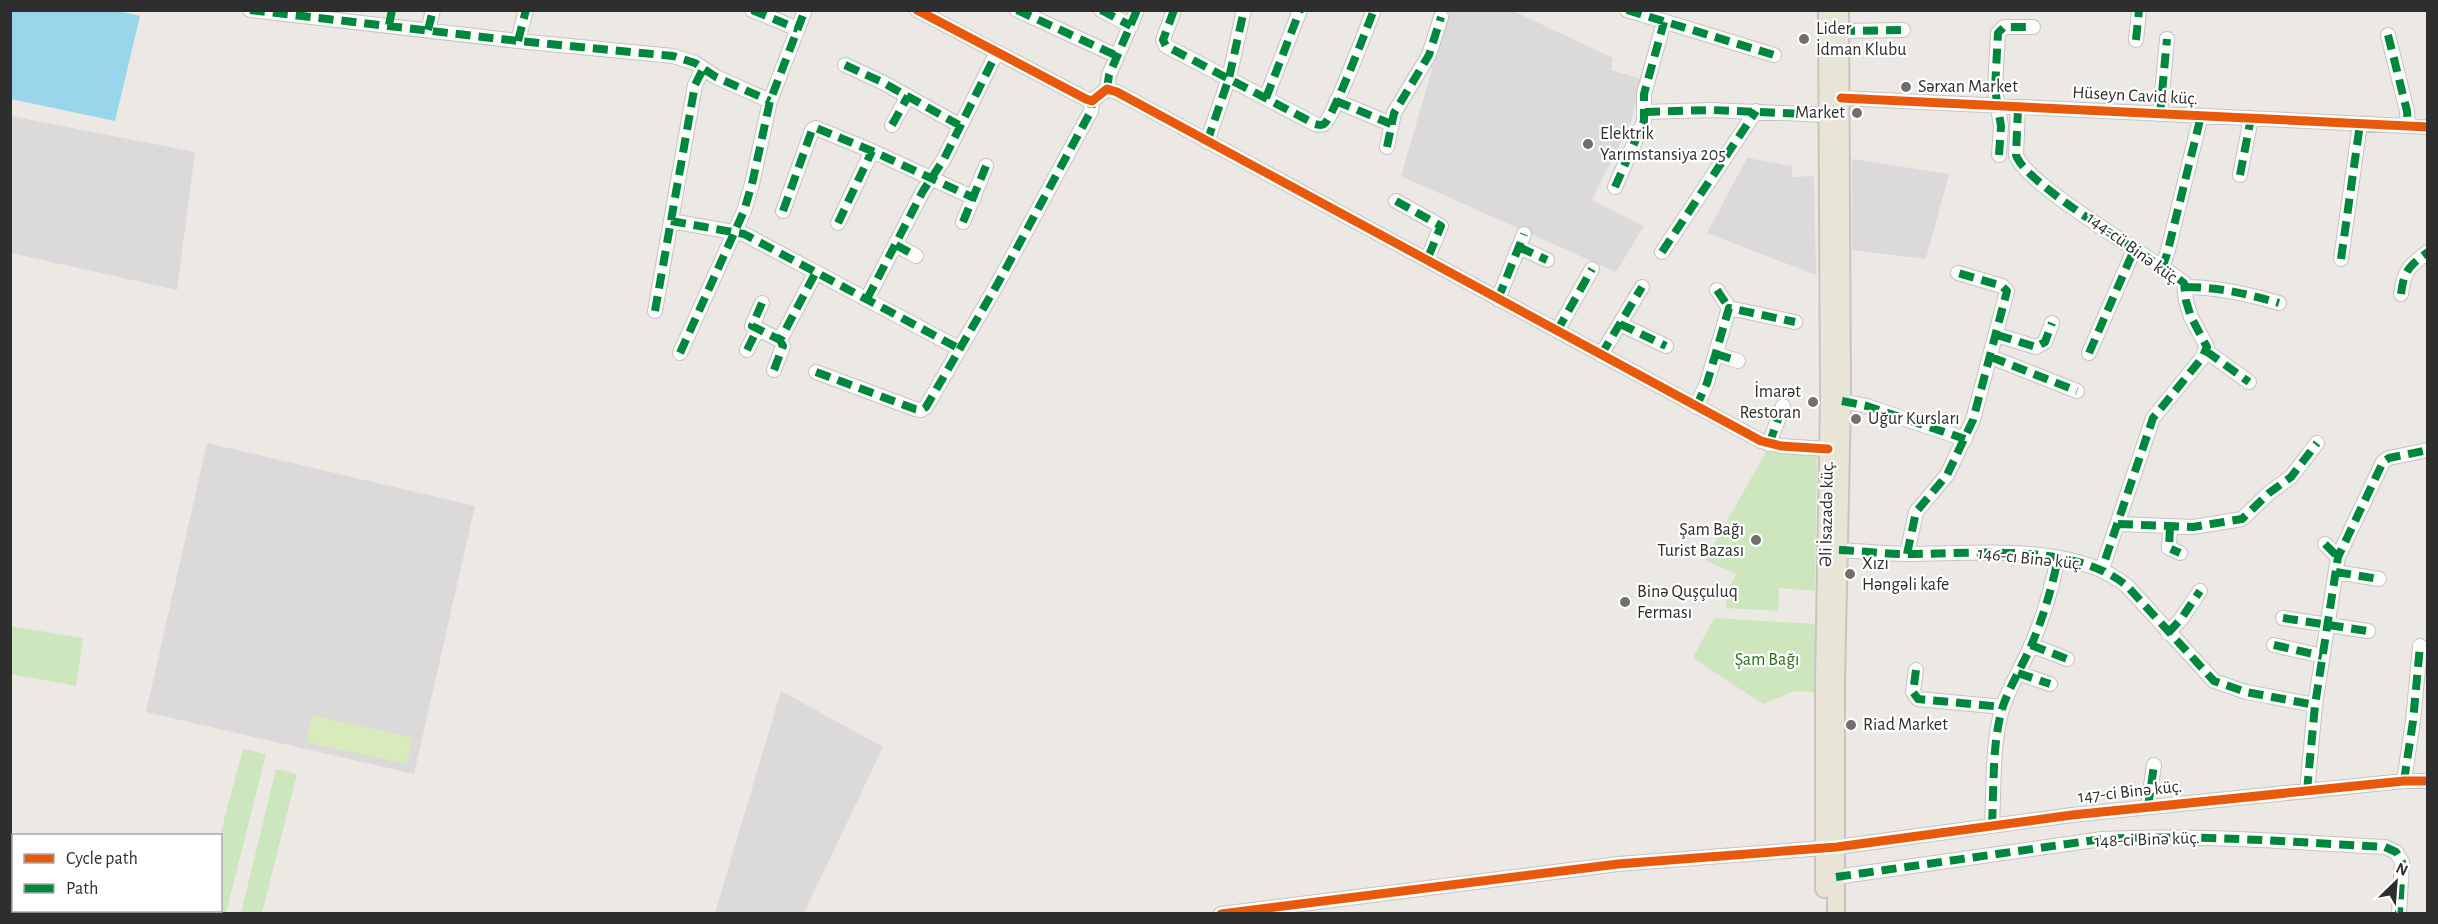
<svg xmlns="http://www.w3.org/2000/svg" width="2438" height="924" font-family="'Alegreya Sans',sans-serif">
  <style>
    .industrial { fill: #dcd9db }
    .green { fill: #cee6be }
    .pitch { fill: #d9eabb }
    .water { fill: #99d6ec }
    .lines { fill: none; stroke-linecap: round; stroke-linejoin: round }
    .minor-casing { stroke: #c5c4c5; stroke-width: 16 }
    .major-casing { stroke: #c6c5c4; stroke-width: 20 }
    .minor { stroke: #fcfcfb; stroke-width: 14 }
    .major { stroke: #e8e4d6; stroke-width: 16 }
    .quiet { stroke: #00873e; stroke-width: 8; stroke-dasharray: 15 8; stroke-linecap: butt }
    .cycleway-casing { stroke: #fff; stroke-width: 13 }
    .cycleway { stroke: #e8590c; stroke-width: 9 }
    .poi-dot { fill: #706f6e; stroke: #fff; stroke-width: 2 }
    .labels { text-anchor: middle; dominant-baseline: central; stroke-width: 4.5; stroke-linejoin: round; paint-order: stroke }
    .poi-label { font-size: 18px; fill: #2e2e2e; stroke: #fff; text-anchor: start }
    .street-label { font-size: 18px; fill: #2e2e2e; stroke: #fff }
    .park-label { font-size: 18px; fill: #2c6e1b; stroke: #fff }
  </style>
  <rect width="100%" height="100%" fill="#ece8e4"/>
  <!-- industrial -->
  <path class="industrial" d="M1449 11H1513L1613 58 1611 70 1641 79 1631 122 1592 200 1644 226 1616 272 1401 176Z
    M11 116 195 152 177 290 11 253Z
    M1747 158 1792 166V177L1814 176 1816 275 1707 233Z
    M1852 159 1949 174 1926 259 1852 250Z
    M207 443 475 506 414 774 146 712Z
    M781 691 883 747 804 913H715Z"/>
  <!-- green -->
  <path class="green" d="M1766 452 1817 456 1815 591 1779 588 1778 611 1726 608V595L1736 574 1705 560Z
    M1714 618 1816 624 1814 692 1795 691 1763 704 1693 658Z
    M10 626 83 638 76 686 11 674Z
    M243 749 266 754 226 913H200L201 911 220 910V835Z
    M276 769 297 774 262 913H241Z"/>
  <!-- pitch -->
  <path class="pitch" d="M312 715 413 738 407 764 306 742Z"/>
  <!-- water -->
  <path class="water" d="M114 10 140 16 115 121 11 99V11Z"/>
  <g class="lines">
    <!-- minor casing -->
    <g class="minor-casing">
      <path id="minor" d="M250 10 518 41 673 56 695 63 716 77 770 101
        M752 10 798 29
        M917 10 1086 99 1092 101 1107 89 1117 92 1761 441 1781 446 1828 449
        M1017 10 1117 56
        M1101 10 1131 26
        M1174 10 1163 40 1166 46 1315 124C1319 125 1321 126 1324 124 1333 118 1367 27 1374 10
        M1627 10 1774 55
        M428 30 433 10
        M1840 31 1903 30
        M2388 35 2407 111 2408 126
        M2136 40 2139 10
        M518 41 526 10
        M845 65 882 82 959 125
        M1107 89 1109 75 1137 10
        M1266 98 1300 10
        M1841 98 2428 127
        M1336 101 1391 124
        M2018 108 2016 155C2026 186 2152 257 2184 283L2186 301 2191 317 2207 347 2202 358 2153 418 2102 569
        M1645 112 1711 110 1828 115
        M2160 114 2167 39
        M892 125 908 96
        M1207 142 1229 78 1244 10
        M1387 147 1394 113 1429 55 1441 17
        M1999 155 2001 126 1995 89 1998 33 2004 27H2033
        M2240 175 2251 118
        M1615 187 1644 121V94L1664 22
        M1396 201 1441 226 1427 260
        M783 211 812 130 816 128 872 151 974 198
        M671 221 744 234 960 349
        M963 222 986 166
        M838 223 872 151
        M896 245 916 256
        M1519 247 1547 260
        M1662 252 1756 111
        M2341 259 2360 124
        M2162 268 2167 254 2201 116
        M2186 287C2218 287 2248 294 2279 303
        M1717 290 1729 308
        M2401 294C2404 270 2409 266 2428 252
        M867 299 923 191 944 159 997 52
        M1498 299 1524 234
        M762 303 752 326 780 340 816 272
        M655 311 695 85 703 69
        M1620 324 1666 346
        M1557 331 1592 269
        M1997 335 2036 347 2045 342 2052 323
        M747 350 757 330
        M2206 351 2249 382
        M680 353 744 211 752 184 770 101 805 10
        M2089 353 2134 250
        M1716 354 1738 361
        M1601 355 1642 287
        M1991 357 2077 391
        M774 370 783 346 780 340
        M816 372 915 409 921 410 926 407 998 283 1091 111 1092 101
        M1842 401 1867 406 1965 439
        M1696 407 1707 383 1729 308 1795 322
        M1769 444 1783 406
        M2118 524 2193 527 2242 519 2269 493 2291 477 2317 443
        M2170 527 2169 548 2180 553
        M2325 544 2338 557
        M1839 550C1862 551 1885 554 1908 554 1973 554 2074 542 2127 586L2214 681 2246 692 2315 705
        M1907 554 1916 512 1947 475 1973 420 2007 291 2002 286 1958 273
        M2336 572 2379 579
        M2283 618 2368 631
        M2168 633 2181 619 2200 591
        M2031 645 2067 659
        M2274 645 2322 656
        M1916 670 1913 692 1918 699 2003 707
        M2018 673 2050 684
        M2404 781 2413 721 2420 646
        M2307 791 2315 705 2338 557 2383 462 2389 458 2428 450
        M2148 807 2154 765
        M1992 824C1994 787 1992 745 2002 709 2009 687 2022 667 2031 646 2043 618 2052 588 2058 558
        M1836 877 2102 839C2196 834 2291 842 2385 847L2396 852 2402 862 2399 914
        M1221 914 1618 864 1837 847 2072 815 2404 781H2428"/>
    </g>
    <!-- major casing -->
    <g class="major-casing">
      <path id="major" d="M1824 889V681L1829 400 1827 10
        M1836 914V682L1842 401 1840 10"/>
    </g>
    <!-- minor -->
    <use href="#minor" class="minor"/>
    <!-- major -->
    <use href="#major" class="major"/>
    <!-- quiet -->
    <path class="quiet" d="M250 10 518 41 673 56 695 63 716 77 770 101
      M752 10 798 29
      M1017 10 1117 56
      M1101 10 1131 26
      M1174 10 1163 40 1166 46 1315 124C1319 125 1321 126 1324 124 1333 118 1367 27 1374 10
      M1627 10 1774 55
      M389 25 392 10
      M428 30 433 10
      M1840 31 1903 30
      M2388 35 2407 111 2408 126
      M2136 40 2139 10
      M518 41 526 10
      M845 65 882 82 959 125
      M1107 89 1109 75 1137 10
      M1266 98 1300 10
      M1336 101 1391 124
      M2018 108 2016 155C2026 186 2152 257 2184 283L2186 301 2191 317 2207 347 2202 358 2153 418 2102 569
      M1645 112 1711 110 1828 115
      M2160 114 2167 39
      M892 125 908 96
      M1207 142 1229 78 1244 10
      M1387 147 1394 113 1429 55 1441 17
      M1999 155 2001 126 1995 89 1998 33 2004 27H2033
      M2240 175 2251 118
      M1615 187 1644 121V94L1664 22
      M1396 201 1441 226 1427 260
      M783 211 812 130 816 128 872 151 974 198
      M671 221 744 234 960 349
      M963 222 986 166
      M838 223 872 151
      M896 245 916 256
      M1519 247 1547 260
      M1662 252 1756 111
      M2341 259 2360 124
      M2162 268 2167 254 2201 116
      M2186 287C2218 287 2248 294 2279 303
      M1717 290 1729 308
      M2401 294C2404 270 2409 266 2428 252
      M867 299 923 191 944 159 997 52
      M1498 299 1524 234
      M762 303 752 326 780 340 816 272
      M655 311 695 85 703 69
      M1620 324 1666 346
      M1557 331 1592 269
      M1997 335 2036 347 2045 342 2052 323
      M747 350 757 330
      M2206 351 2249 382
      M680 353 744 211 752 184 770 101 805 10
      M2089 353 2134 250
      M1716 354 1738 361
      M1601 355 1642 287
      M1991 357 2077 391
      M774 370 783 346 780 340
      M816 372 915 409 921 410 926 407 998 283 1091 111 1092 101
      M1842 401 1867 406 1965 439
      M1696 407 1707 383 1729 308 1795 322
      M1769 444 1783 406
      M2118 524 2193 527 2242 519 2269 493 2291 477 2317 443
      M2170 527 2169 548 2180 553
      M2325 544 2338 557
      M1839 550C1862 551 1885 554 1908 554 1973 554 2074 542 2127 586L2214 681 2246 692 2315 705
      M1907 554 1916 512 1947 475 1973 420 2007 291 2002 286 1958 273
      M2336 572 2379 579
      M2283 618 2368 631
      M2168 633 2181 619 2200 591
      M2031 645 2067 659
      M2274 645 2322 656
      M1916 670 1913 692 1918 699 2003 707
      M2018 673 2050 684
      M2404 781 2413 721 2420 646
      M2307 791 2315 705 2338 557 2383 462 2389 458 2428 450
      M2148 807 2154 765
      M1992 824C1994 787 1992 745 2002 709 2009 687 2022 667 2031 646 2043 618 2052 588 2058 558
      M1836 877 2102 839C2196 834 2291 842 2385 847L2396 852 2402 862 2399 914"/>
    <!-- cycleway casing -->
    <g class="cycleway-casing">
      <path id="cycleway" d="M917 10 1086 99 1092 101 1107 89 1117 92 1761 441 1781 446 1828 449
        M1841 98 2428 127
        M1221 914 1618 864 1837 847 2072 815 2404 781H2428"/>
    </g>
    <!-- cycleway -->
    <use href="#cycleway" class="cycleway"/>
  </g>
  <!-- markers -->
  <g class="poi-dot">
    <circle cx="1804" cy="39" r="6"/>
    <circle cx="1906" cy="87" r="6"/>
    <circle cx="1857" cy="113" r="6"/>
    <circle cx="1588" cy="144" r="6"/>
    <circle cx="1813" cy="402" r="6"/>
    <circle cx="1856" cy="419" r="6"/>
    <circle cx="1756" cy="540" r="6"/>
    <circle cx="1850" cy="574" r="6"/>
    <circle cx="1625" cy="602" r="6"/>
    <circle cx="1851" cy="725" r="6"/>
  </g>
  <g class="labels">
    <!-- poi labels -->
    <g class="poi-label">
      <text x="1816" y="29">Lider<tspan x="1816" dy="21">İdman Klubu</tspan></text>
      <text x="1918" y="87">Sərxan Market</text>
      <text x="1845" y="113" text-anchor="end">Market</text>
      <text x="1600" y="134">Elektrik<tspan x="1600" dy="21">Yarımstansiya 205</tspan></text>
      <text x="1801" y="392" text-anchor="end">İmarət<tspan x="1801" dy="21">Restoran</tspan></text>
      <text x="1868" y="419">Uğur Kursları</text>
      <text x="1744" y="530" text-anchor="end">Şam Bağı<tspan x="1744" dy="21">Turist Bazası</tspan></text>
      <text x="1862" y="564">Xızı<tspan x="1862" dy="21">Həngəli kafe</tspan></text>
      <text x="1637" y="592">Binə Quşçuluq<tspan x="1637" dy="21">Ferması</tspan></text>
      <text x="1863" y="725">Riad Market</text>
    </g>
    <!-- street labels -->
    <g class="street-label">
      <text transform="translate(2135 96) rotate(3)">Hüseyn Cavid küç.</text>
      <text transform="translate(2133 249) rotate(36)">144-cü Binə küç.</text>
      <text transform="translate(1827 514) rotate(-89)">Əli İsazadə küç.</text>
      <text transform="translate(2030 559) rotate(6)">146-cı Binə küç.</text>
      <text transform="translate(2130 792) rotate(-6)">147-ci Binə küç.</text>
      <text transform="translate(2147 840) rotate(-2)">148-ci Binə küç.</text>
    </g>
    <!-- park labels -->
    <g class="park-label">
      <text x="1767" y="660">Şam Bağı</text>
    </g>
  </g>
  <!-- border -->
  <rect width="2438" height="924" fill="none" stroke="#2e2e2e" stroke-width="24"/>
  <!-- legend -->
  <rect x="12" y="834" width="210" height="78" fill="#ffffff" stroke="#ababab" stroke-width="1.5"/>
  <rect x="24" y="854" width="30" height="9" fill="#e8590c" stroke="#ababab" stroke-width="1.5"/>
  <text x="66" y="864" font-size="18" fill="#2e2e2e">Cycle path</text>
  <rect x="24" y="884" width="30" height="9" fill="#00873e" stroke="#ababab" stroke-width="1.5"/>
  <text x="66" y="894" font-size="18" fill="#2e2e2e">Path</text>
  <!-- north arrow -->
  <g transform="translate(2396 882) rotate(25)" stroke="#ffffff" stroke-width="4.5" paint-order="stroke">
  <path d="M0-4.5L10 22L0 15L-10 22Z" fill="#2e2e2e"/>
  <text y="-9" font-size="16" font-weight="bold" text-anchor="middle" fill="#2e2e2e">N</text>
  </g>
</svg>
